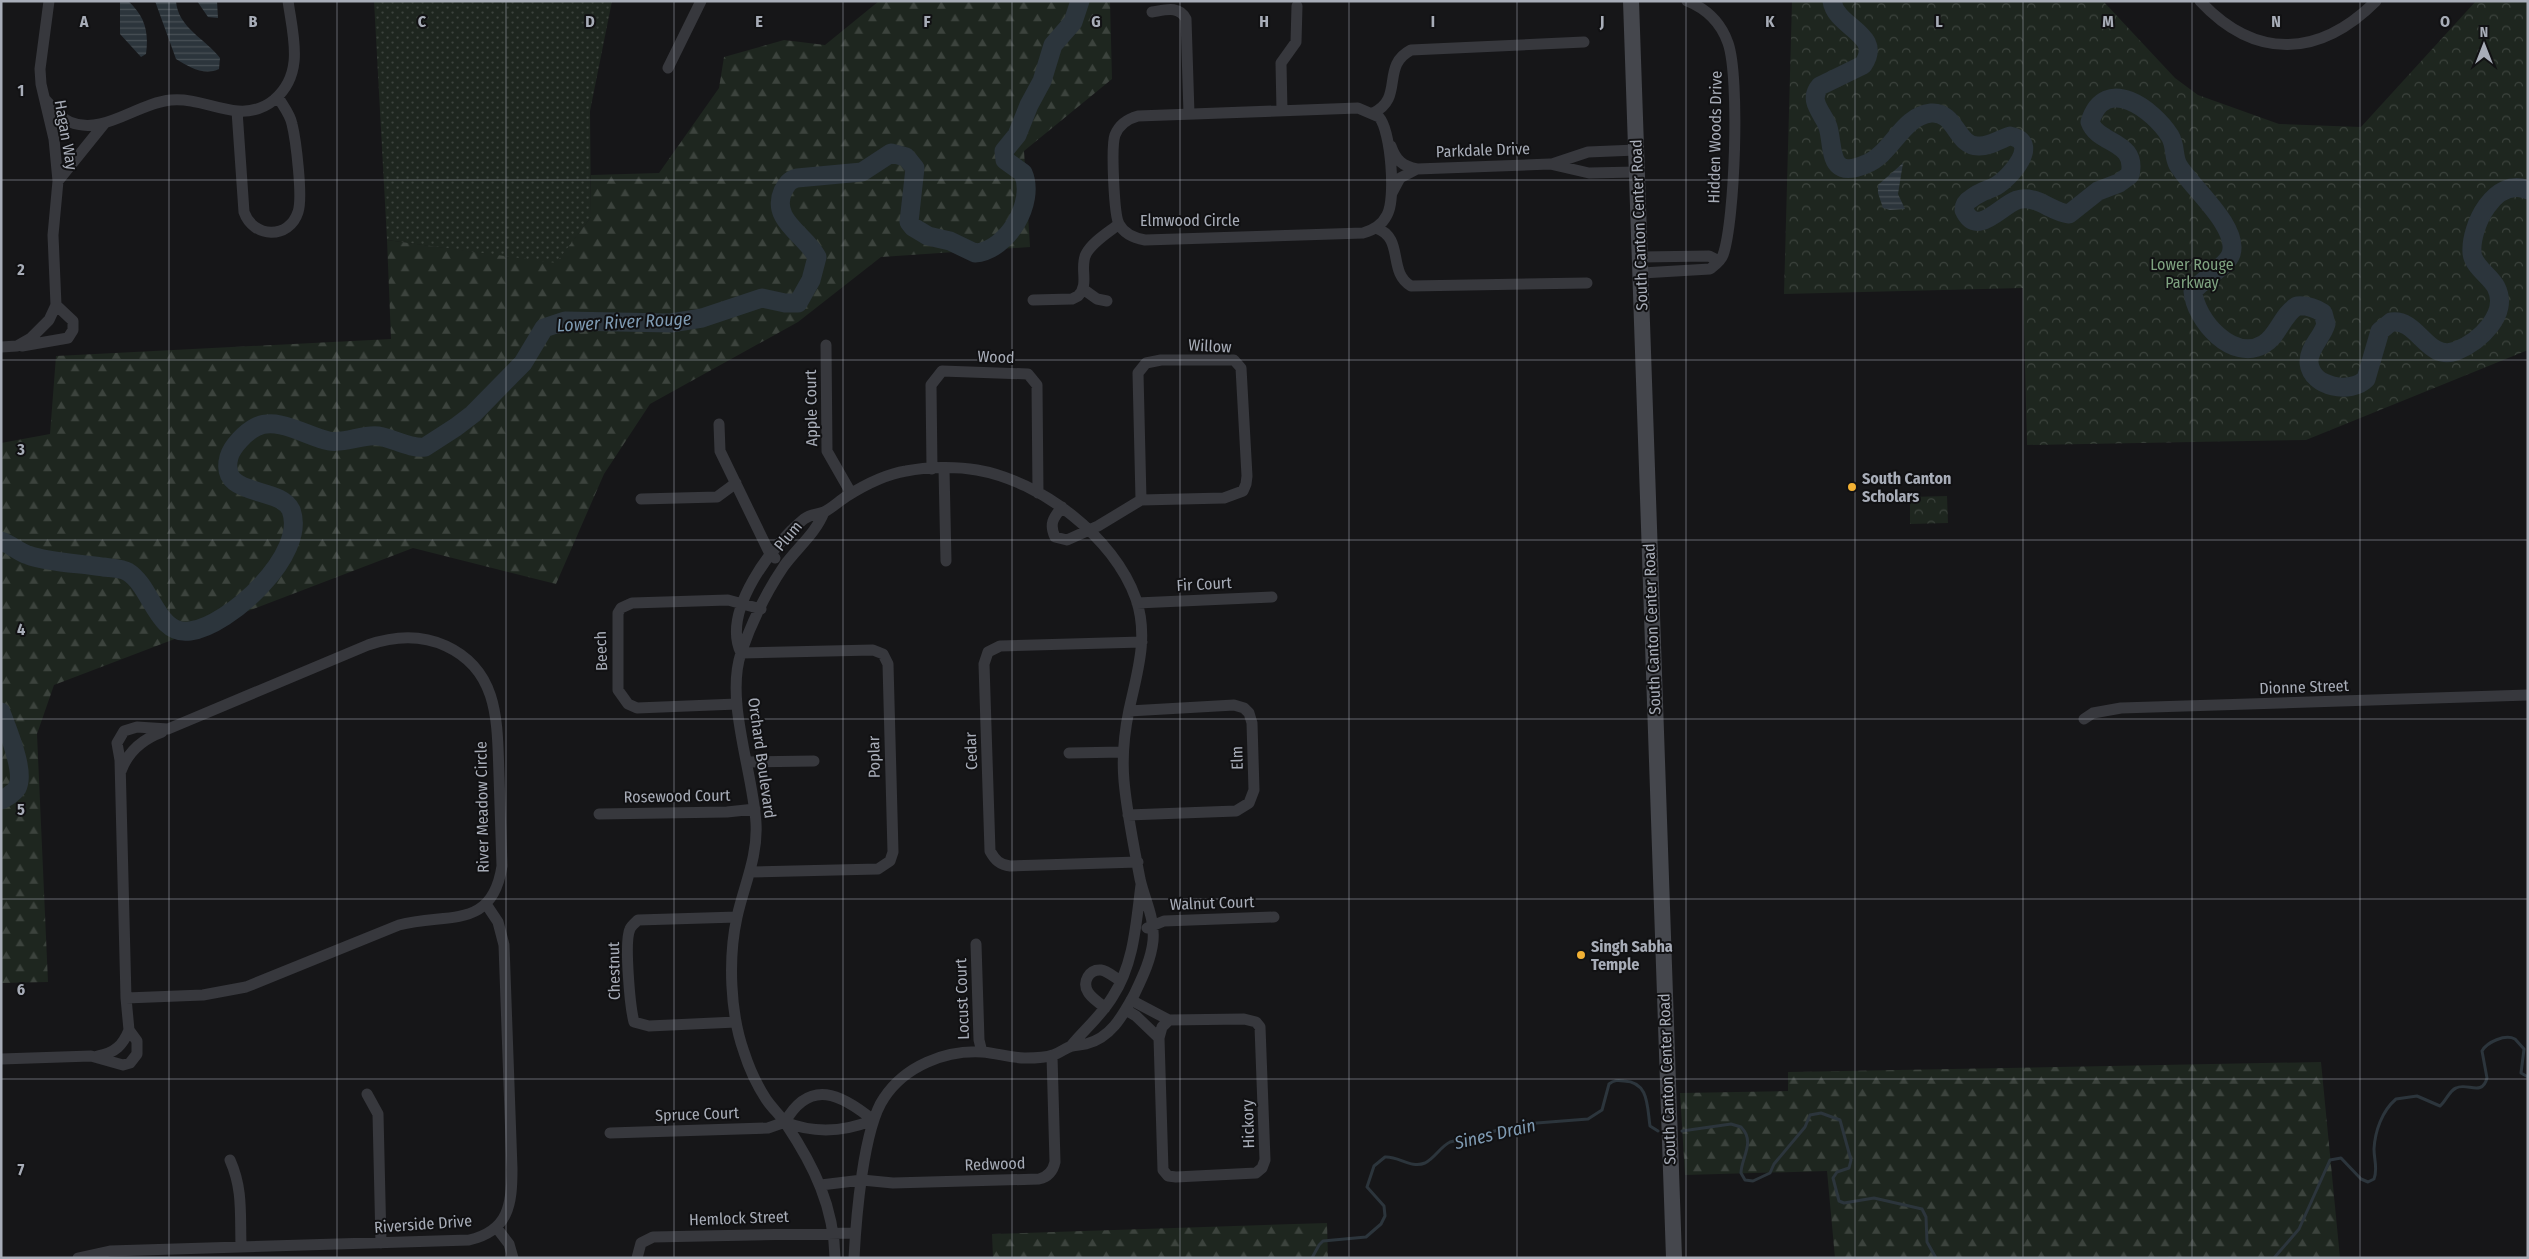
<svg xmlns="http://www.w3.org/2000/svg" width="2529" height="1259" font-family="'Fira Sans Condensed',sans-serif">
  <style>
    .grass { fill: url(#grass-dots) }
    .forest { fill: url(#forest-firs) }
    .park { fill: url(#park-crowns) }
    .water { fill: url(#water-rules) }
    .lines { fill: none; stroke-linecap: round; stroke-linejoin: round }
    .stream { stroke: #2c353c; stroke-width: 3 }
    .river { stroke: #2c353c; stroke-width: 19 }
    .minor { stroke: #37383d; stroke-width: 11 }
    .secondary { stroke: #45474d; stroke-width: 16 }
    .grid { fill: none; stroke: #a8adb8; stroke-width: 1; stroke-opacity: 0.55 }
    .poi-dot { fill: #f2b134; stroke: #111113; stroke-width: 2 }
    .labels { text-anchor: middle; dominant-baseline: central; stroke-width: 4; stroke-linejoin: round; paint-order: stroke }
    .street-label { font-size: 16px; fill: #a8adb8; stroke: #111113 }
    .park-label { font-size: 16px; fill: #7fa381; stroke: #111113 }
    .poi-label { font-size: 16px; font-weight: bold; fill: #a8adb8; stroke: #111113; text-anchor: start }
    .water-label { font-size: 18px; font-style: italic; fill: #7f9bb3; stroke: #111113 }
    .grid-label { font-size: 16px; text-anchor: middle; font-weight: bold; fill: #a8adb8; stroke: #111113; stroke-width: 4; stroke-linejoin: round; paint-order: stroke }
  </style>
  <defs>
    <pattern id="grass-dots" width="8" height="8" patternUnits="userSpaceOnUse" patternTransform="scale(1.25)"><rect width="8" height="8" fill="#1e261f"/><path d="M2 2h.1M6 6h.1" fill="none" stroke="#3c433d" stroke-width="1.8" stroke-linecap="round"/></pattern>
    <pattern id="forest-firs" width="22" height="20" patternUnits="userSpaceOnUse" patternTransform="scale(1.25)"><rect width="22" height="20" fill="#1e261f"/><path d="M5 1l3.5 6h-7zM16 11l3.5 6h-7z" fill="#3c433d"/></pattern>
    <pattern id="park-crowns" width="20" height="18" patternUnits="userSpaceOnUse" patternTransform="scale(1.25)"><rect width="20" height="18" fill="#1e261f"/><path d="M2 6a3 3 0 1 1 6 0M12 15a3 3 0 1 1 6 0" fill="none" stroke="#3c433d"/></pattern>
    <pattern id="water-rules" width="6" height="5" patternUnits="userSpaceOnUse" patternTransform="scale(1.25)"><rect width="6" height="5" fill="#2c353c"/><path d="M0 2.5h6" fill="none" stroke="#485056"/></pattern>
  </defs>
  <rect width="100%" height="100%" fill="#161618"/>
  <!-- grass -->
  <path class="grass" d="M374 1H612L590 111 591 217 556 264 387 240Z"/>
  <!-- forest -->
  <path class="forest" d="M879 1H1110L1112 79 1024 151 1030 247 881 257 798 322 650 404 604 474 556 584 413 548 54 685 37 734 48 982 1 983V443L50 434 56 356 391 339 387 240 556 263 591 217V175L659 173 719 88 724 57 784 40 825 45Z
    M2321 1062 2340 1258H1835L1827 1171 1685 1175 1680 1093 1788 1091V1072Z
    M1327 1223 1328 1258H993L992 1234Z"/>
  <!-- park -->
  <path class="park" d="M1792 1H2103L2175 78 2198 95 2279 124 2361 127 2476 1H2528V350L2306 440 2027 445 2023 288 1784 294Z
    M1947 496 1948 523 1910 524V497Z"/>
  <!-- water -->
  <path class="water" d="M120 1H128C145 16 149 32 146 54L141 57 120 34Z
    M155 1H176C178 28 206 39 220 58L219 69C204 76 189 67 176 59Z
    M197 1H217L218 18 208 17Z
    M1903 163 1898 194 1905 209 1890 210 1883 208 1878 193V185Z"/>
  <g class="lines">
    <!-- stream -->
    <path class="stream" d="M1682 1131 1731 1124 1741 1127C1756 1142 1741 1158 1741 1173L1745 1180 1753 1181 1770 1173 1774 1164 1805 1127 1810 1115 1821 1113 1840 1120 1851 1160 1849 1168 1837 1172 1833 1178 1839 1201 1844 1203 1874 1198 1922 1209 1926 1217 1927 1242 1936 1258
      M1312 1258 1319 1245 1323 1241 1366 1237 1381 1224 1385 1216 1384 1206 1367 1187 1374 1166 1385 1157C1399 1156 1411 1169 1425 1163 1435 1158 1440 1147 1450 1142L1523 1124 1588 1119 1602 1110 1609 1084C1614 1080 1618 1080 1624 1081 1649 1082 1647 1106 1650 1126L1658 1131
      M2169 1258H2172
      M2274 1258 2299 1229 2330 1160 2341 1158 2361 1179 2368 1182 2374 1179C2378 1169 2374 1160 2374 1149 2375 1131 2382 1111 2396 1099L2417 1096 2440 1106C2446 1101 2449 1091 2456 1088 2467 1082 2482 1097 2487 1078L2482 1051C2487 1042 2505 1034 2515 1039L2524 1049 2521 1073 2528 1077"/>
    <!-- river -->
    <path class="river" d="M1832 1C1836 28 1884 34 1863 65L1820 86C1807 101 1824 114 1828 127 1834 147 1827 181 1866 164 1892 154 1902 116 1931 113 1956 111 1956 146 1978 146 1989 147 2000 139 2010 136 2042 142 2010 178 1996 186 1988 190 1979 192 1972 198 1967 201 1964 204 1964 210 1977 238 2000 206 2017 200 2036 194 2051 212 2069 214L2098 191 2119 183 2130 175C2138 140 2098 145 2090 122 2105 73 2154 110 2170 136 2176 146 2173 156 2178 165 2190 186 2240 227 2231 254 2227 266 2202 280 2193 291 2195 320 2233 363 2264 344 2278 336 2282 315 2297 306 2307 305 2315 308 2323 313L2326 324C2322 338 2308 348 2309 363 2312 388 2351 394 2366 379L2380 331 2391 322C2418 318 2427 362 2456 351 2479 342 2510 314 2496 287 2490 276 2473 266 2472 253 2470 226 2495 176 2528 190
      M1 541C11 544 18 552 28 555 50 563 79 563 103 567 110 568 122 568 128 572 152 587 157 636 190 631 229 626 308 554 291 510 280 485 218 499 229 457 232 446 246 432 256 427 278 416 308 437 329 441 346 444 362 434 378 436 393 438 410 449 425 447L456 427 473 414 523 363 544 328 565 321 671 323 702 318 762 298 785 303H798L811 280 817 257C806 235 770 220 783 191 787 184 789 180 797 178L862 172 891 153 906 157 915 168 909 222 913 227 928 236 950 241 975 253C1007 251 1036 202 1023 173L1005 160 1004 151 1017 135 1029 105 1042 81 1053 45 1073 22 1080 1
      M1 712C7 729 26 772 17 788 13 794 7 797 1 800"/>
    <!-- minor -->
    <path class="minor" d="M2200 1C2256 61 2320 57 2376 1
      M1152 12C1165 10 1179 5 1186 19L1189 114
      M668 68 701 1
      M45 99C52 107 60 118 70 122 103 136 137 103 171 100 195 98 215 109 238 111 251 112 264 108 274 100 305 74 293 36 288 1
      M1358 108 1379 117C1391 131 1396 199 1387 215 1382 225 1374 230 1363 233L1145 240C1134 238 1124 234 1119 224 1114 215 1111 146 1115 135 1119 125 1127 119 1138 116Z
      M237 111 244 212C253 238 289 240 298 212 303 198 296 140 292 124 290 114 283 106 278 97
      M1282 111 1281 63 1296 42 1297 6
      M1373 113C1405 98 1380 66 1411 50L1584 42
      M1391 146C1396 160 1402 166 1417 169L1550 164 1589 173 1636 172
      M1552 164 1588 152 1636 150
      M58 181 104 124
      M1392 193 1400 178 1417 169
      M1376 228C1405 238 1387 272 1411 286L1587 283
      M1641 257 1709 256 1719 261
      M1642 273 1710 269C1715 265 1721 261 1723 255 1735 221 1740 77 1728 43 1721 23 1707 9 1687 1
      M1083 289 1097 299 1107 301
      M1033 300 1072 299 1078 296C1090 284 1079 268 1086 254 1092 242 1109 232 1119 224
      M826 345 827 451 851 493
      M22 346 68 338 73 330V321L56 305
      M1 347 17 346 31 338 49 320 56 305 53 235 58 181 54 139 41 84 40 69 49 1
      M719 424 720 451 770 554 775 558
      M932 469 931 385 942 371 1028 374 1037 385 1038 493
      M944 469 946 561
      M641 499 717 497 736 483
      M1062 507C1053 518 1049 524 1055 537L1067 540 1098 526 1141 500 1224 498 1243 491 1246 484 1247 476 1241 368 1234 360H1161L1146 363 1138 373 1141 500
      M824 512C816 533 797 548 784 566 767 591 751 624 741 653 725 701 753 772 756 823 758 857 744 885 737 917 728 958 730 1013 744 1052 749 1068 757 1085 766 1099 772 1108 780 1115 786 1124 814 1166 834 1207 835 1258
      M1137 603 1272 597
      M741 653C721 611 773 544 804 519 811 514 816 515 824 512 832 508 839 501 847 496 863 486 887 474 906 471 927 467 955 466 977 470 1041 481 1114 537 1136 599 1149 637 1137 673 1129 710 1124 734 1122 758 1124 781 1127 814 1134 847 1140 879 1145 901 1155 918 1153 941 1151 960 1142 978 1134 995 1123 1015 1111 1038 1086 1044 1082 1045 1077 1045 1072 1046 1065 1048 1060 1053 1053 1055 1045 1058 1033 1058 1025 1058 1010 1058 997 1053 982 1052 945 1050 905 1066 884 1098 863 1128 856 1220 854 1258
      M741 653 873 650 883 654 888 664 893 852 890 861 878 869 751 872
      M737 704 637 708 628 704 618 690V613L621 608 632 603 728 600 761 609
      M2084 719 2093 713 2121 708 2528 695
      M1069 753 1123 752
      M748 762 814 761
      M121 771C128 752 143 739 162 732
      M599 814 727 812 755 809
      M1128 815 1236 811 1249 803 1254 790 1252 723 1249 713 1244 708 1234 705 1129 711
      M1138 862 1010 866C1000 865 995 860 990 851L984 664 988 652 1000 646 1142 642
      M1147 928 1164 921 1274 917
      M976 944 979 1040 982 1052
      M1131 1000 1169 1020
      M1105 1008C1100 1003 1091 998 1088 992 1082 982 1089 969 1101 970 1108 971 1115 978 1121 981
      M1126 1010 1136 1016 1159 1038 1163 1170 1168 1176 1176 1177 1256 1173 1262 1168 1265 1160 1260 1027 1256 1022 1244 1019 1169 1020 1162 1027 1159 1038
      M736 1022 649 1026 634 1022C630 1007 624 941 630 929 631 926 636 922 638 920L737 917
      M1071 1046C1084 1030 1102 1015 1113 996 1134 964 1136 923 1141 885
      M98 1056C115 1053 123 1045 129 1030L126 998 120 760 117 743 124 731 137 727 168 729 368 645C394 636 420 634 446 646 500 671 497 724 499 775 500 805 501 836 502 866 492 931 447 912 399 925L246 987 203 995 126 998
      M1 1059 91 1056 123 1065 130 1063 137 1054V1041L129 1030
      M367 1094 378 1114 381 1243
      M785 1122C810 1078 841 1094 873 1120
      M785 1122C815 1134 844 1132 873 1120
      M610 1133 768 1128 785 1122
      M230 1160C243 1189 240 1214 241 1245
      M821 1185 862 1180 893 1183 1039 1179C1048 1177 1053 1171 1055 1162L1052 1056
      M496 1227 509 1244 513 1258
      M78 1258 110 1251 469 1240C509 1231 512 1204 512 1169L504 945 498 922 486 904
      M637 1258 641 1243 653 1237 855 1233"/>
    <!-- secondary -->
    <path class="secondary" d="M1631 1 1674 1258"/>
  </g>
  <!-- grid -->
  <path class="grid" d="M169 1V1258M337 1V1258M506 1V1258M674 1V1258M843 1V1258M1012 1V1258M1180 1V1258M1349 1V1258M1517 1V1258M1686 1V1258M1855 1V1258M2023 1V1258M2192 1V1258M2360 1V1258M1 180H2528M1 360H2528M1 540H2528M1 719H2528M1 899H2528M1 1079H2528"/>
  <!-- markers -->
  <g class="poi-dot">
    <circle cx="1852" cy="487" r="5"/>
    <circle cx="1581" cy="955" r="5"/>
  </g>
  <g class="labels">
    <!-- street labels -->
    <g class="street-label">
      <text transform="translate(66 135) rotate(80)">Hagan Way</text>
      <text transform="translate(1715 137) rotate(-89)">Hidden Woods Drive</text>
      <text transform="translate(1483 150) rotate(-2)">Parkdale Drive</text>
      <text x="1190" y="220">Elmwood Circle</text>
      <text transform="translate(1639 225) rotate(-92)">South Canton Center Road</text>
      <text transform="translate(1210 346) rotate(3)">Willow</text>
      <text transform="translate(996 357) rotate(2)">Wood</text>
      <text transform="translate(811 408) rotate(-91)">Apple Court</text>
      <text transform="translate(788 536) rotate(-50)">Plum</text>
      <text transform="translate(1204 584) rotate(-3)">Fir Court</text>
      <text transform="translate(1652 629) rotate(-92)">South Canton Center Road</text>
      <text transform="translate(601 651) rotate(-92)">Beech</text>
      <text transform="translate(2304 687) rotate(-2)">Dionne Street</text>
      <text transform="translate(971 751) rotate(-92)">Cedar</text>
      <text transform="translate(874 757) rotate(-91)">Poplar</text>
      <text transform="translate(762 758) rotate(82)">Orchard Boulevard</text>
      <text transform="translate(1237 758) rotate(-91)">Elm</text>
      <text transform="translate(677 796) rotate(-1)">Rosewood Court</text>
      <text transform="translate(482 807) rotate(-91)">River Meadow Circle</text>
      <text transform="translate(1212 903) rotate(-2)">Walnut Court</text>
      <text transform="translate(614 971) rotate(-91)">Chestnut</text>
      <text transform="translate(962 999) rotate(-92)">Locust Court</text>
      <text transform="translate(1667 1079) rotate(-92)">South Canton Center Road</text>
      <text transform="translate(697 1114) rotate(-2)">Spruce Court</text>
      <text transform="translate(1248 1124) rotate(-92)">Hickory</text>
      <text transform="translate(995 1164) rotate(-2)">Redwood</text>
      <text transform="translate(739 1218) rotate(-2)">Hemlock Street</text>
      <text transform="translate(423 1224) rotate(-4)">Riverside Drive</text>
    </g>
    <!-- park labels -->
    <g class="park-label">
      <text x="2192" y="264">Lower Rouge<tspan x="2192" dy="18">Parkway</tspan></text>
    </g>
    <!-- poi labels -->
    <g class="poi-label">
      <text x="1862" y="478">South Canton<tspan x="1862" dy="18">Scholars</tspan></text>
      <text x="1591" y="946">Singh Sabha<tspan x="1591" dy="18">Temple</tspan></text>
    </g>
    <!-- water labels -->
    <g class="water-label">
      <text transform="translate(624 322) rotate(-3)">Lower River Rouge</text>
      <text transform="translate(1495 1134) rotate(-13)">Sines Drain</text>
    </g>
  </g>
  <g class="grid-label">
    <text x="84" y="27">A</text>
    <text x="253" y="27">B</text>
    <text x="422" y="27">C</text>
    <text x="590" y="27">D</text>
    <text x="759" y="27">E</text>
    <text x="927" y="27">F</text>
    <text x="1096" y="27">G</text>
    <text x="1264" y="27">H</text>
    <text x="1433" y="27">I</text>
    <text x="1602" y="27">J</text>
    <text x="1770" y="27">K</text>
    <text x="1939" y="27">L</text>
    <text x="2108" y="27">M</text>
    <text x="2276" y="27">N</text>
    <text x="2445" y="27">O</text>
    <text x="21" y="96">1</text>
    <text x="21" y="275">2</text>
    <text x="21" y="455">3</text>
    <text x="21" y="635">4</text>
    <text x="21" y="815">5</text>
    <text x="21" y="995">6</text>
    <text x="21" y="1175">7</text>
  </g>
  <!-- border -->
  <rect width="2529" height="1259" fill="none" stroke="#a8adb8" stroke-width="5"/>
  <!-- north arrow -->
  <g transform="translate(2484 45)" stroke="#111113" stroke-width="4" paint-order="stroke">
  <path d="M0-4L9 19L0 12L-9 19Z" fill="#a8adb8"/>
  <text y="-8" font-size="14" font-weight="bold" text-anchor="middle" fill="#a8adb8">N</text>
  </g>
</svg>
